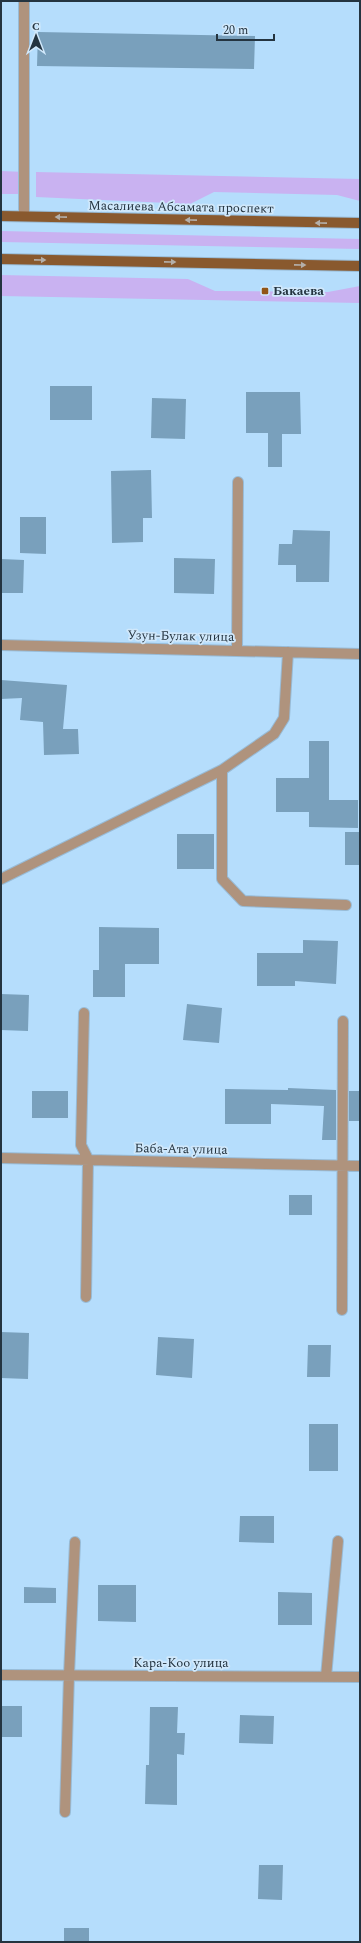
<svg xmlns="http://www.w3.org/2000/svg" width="361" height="1943" font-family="Spectral,serif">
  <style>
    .green { fill: #c9b2f1 }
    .building { fill: #79a0bc }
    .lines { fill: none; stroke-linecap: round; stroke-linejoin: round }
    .minor-casing { stroke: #98bbd6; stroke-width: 12 }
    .primary-casing { stroke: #98bbd6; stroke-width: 12 }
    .minor { stroke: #af937d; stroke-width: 10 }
    .primary { stroke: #89592e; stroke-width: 10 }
    .oneway { fill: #b4afa9 }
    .poi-dot { fill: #915516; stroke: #d0e8fb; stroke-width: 1.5 }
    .labels { text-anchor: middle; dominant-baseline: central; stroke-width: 3.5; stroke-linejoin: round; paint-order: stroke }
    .street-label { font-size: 13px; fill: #243440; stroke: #d0e8fb }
    .poi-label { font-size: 13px; font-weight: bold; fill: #243440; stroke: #d0e8fb; text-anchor: start }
  </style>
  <rect width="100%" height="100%" fill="#b5ddfc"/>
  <!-- green -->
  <path class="green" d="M1 171 25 172 24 194H1Z
    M36 172 360 179V201L337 195 214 192 190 204 36 197Z
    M1 231 360 239V249L1 242Z
    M1 275 188 279 215 291 328 292 360 286V303L1 296Z"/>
  <!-- building -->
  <path class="building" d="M38 32 255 36 254 69 37 66Z
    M50 386H92V420H50Z
    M246 392H300L301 434H282V467H268V433H246Z
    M152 398 186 399 185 439 151 438Z
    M151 470 152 518H143V542L112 543 111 471Z
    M20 517H46V554L20 553Z
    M293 530 330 531 329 582H296V565H278L279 544H292Z
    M174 558 215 559 214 594 174 593Z
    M1 559 24 560 23 593H1Z
    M1 680 67 685 63 729H78L79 754 44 755 43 722 20 720 22 698 1 699Z
    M309 741H329V800H358V828L309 827V812H276V778H309Z
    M345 832H360V865H345Z
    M177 834H214V869H177Z
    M99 927 159 928V964H125V997H93V970H99Z
    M303 940 338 941 336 984 295 981V986H257V953H303Z
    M1 994 29 995 28 1031 1 1030Z
    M187 1004 222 1008 219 1043 183 1040Z
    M288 1088 336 1090V1140H322L324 1106 271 1104V1124H225V1089L288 1090Z
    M32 1091H68V1118H32Z
    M349 1091H360V1121H349Z
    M289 1195H312V1215H289Z
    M1 1332 29 1333 28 1379 1 1378Z
    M158 1337 194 1339 192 1378 156 1375Z
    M308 1345H331L330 1377H307Z
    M309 1424H338V1471H309Z
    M240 1516H274V1543L239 1542Z
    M98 1585H136V1622L98 1621Z
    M24 1587 56 1588V1603H24Z
    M278 1592 312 1593V1625H278Z
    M1 1706H22V1737H1Z
    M150 1707H178L177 1733H185L184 1755 177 1754V1805L145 1804 146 1765H149Z
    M240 1715 274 1716 273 1744 239 1743Z
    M259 1865H283L282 1900 258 1899Z
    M64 1928H89V1942H64Z"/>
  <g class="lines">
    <!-- minor casing -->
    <g class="minor-casing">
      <path id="minor" d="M24 216V1
        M1 645 360 654
        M237 650 238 482
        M222 770V879L243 901 346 905
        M1 879 222 770 274 734 284 718 288 652
        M84 1013 81 1145 88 1159 86 1297
        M1 1158 360 1166
        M342 1310 343 1021
        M1 1675 360 1677
        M326 1677 338 1541
        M65 1812 69 1675 75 1542"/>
    </g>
    <!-- primary casing -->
    <g class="primary-casing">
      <path id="primary" d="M1 216 360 223
        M1 259 360 266"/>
    </g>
    <!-- minor -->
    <use href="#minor" class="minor"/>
    <!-- primary -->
    <use href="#primary" class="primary"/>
  </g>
  <!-- one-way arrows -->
  <defs><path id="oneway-solid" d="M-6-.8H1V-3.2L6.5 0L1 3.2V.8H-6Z"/></defs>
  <g class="oneway">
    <use href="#oneway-solid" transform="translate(61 217) rotate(-179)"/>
    <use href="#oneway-solid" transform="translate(191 220) rotate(-179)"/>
    <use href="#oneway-solid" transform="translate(321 223) rotate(-179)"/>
    <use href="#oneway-solid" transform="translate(40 260) rotate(1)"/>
    <use href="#oneway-solid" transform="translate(170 262) rotate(1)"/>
    <use href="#oneway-solid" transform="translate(300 265) rotate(1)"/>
  </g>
  <!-- markers -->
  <rect class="poi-dot" x="261" y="287" width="8" height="8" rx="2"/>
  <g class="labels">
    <!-- street labels -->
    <g class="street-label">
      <text transform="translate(181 207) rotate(1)">Масалиева Абсамата проспект</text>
      <text transform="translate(181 636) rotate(1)">Узун-Булак улица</text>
      <text transform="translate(181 1149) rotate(1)">Баба-Ата улица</text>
      <text x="181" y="1663">Кара-Коо улица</text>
    </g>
    <!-- poi labels -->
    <g class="poi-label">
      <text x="273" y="291">Бакаева</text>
    </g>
  </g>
  <!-- border -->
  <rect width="361" height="1943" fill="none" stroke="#243440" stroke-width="4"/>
  <!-- north arrow -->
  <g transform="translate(36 36)" stroke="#d0e8fb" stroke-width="3" paint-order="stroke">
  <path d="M0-3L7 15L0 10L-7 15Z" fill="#243440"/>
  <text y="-6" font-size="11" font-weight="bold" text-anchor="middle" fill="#243440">С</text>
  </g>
  <!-- scale -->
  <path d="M217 34v6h57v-6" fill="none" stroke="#243440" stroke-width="2"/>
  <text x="223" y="34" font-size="12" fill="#243440" stroke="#d0e8fb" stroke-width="3" paint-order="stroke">20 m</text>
</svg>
